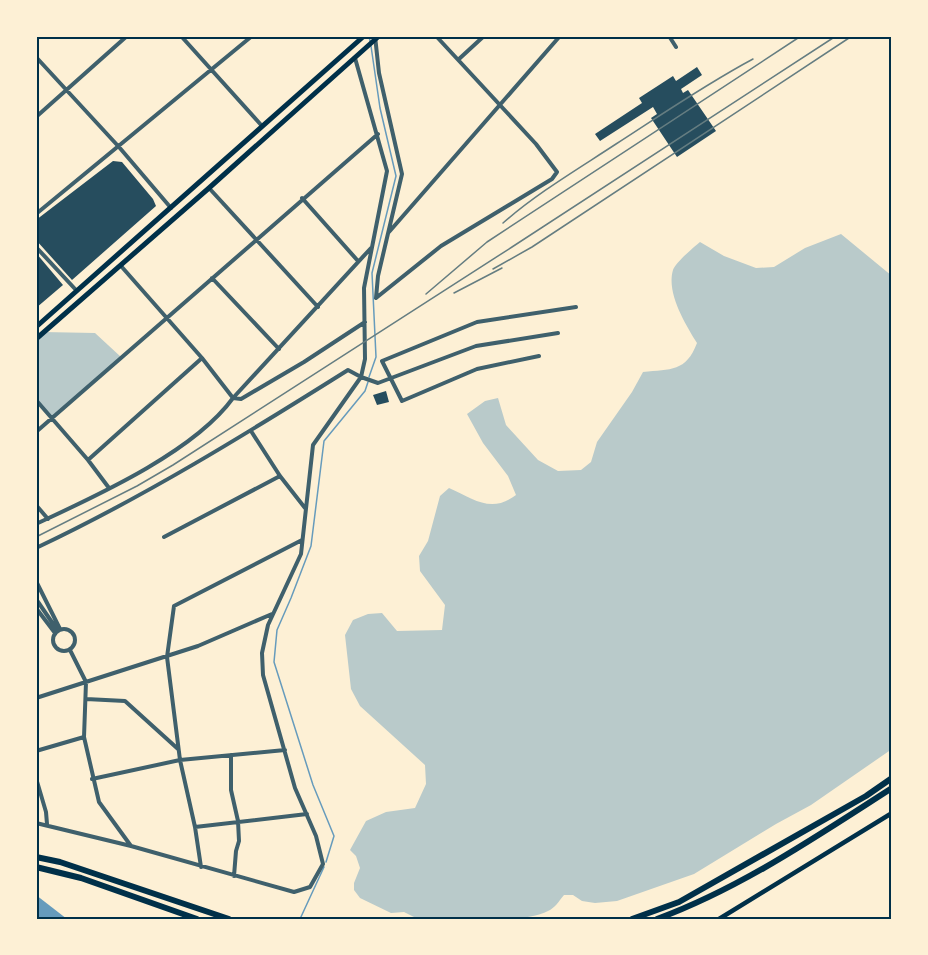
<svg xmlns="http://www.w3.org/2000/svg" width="928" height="955" font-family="Quicksand,sans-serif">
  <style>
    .green { fill: #b9caca }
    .water { fill: #669bbc }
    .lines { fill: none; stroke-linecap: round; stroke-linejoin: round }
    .stream { stroke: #669bbc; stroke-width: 1.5 }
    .building { fill: #264d5e }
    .minor { stroke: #3f606c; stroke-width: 4 }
    .secondary { stroke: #003049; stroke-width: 4.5 }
    .primary { stroke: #003049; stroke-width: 5 }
    .motorway { stroke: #003049; stroke-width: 6 }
    .rail { stroke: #657d81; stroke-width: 1.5 }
    .neatline { fill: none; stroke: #003049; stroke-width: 2 }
  </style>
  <rect width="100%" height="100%" fill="#fdf0d5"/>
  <!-- green -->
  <path class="green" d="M841 234 892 276V749L811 805 776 824 694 874 617 901 595 903 582 901 573 895H564C559 901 555 908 548 911 520 925 451 919 418 919L404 912 391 913 360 898 354 890V883L360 868 356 856 350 850 366 821 386 812 415 808 426 784 425 765 360 706 351 689 345 635 353 620 368 614 382 613 397 631 442 630 445 605 420 571 419 556 428 541 440 496 449 488C474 499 491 514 516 495L508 476 483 443 467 414 485 401 498 398 506 425 538 460 558 471 581 470 591 462 597 442 632 392 643 372C671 369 686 372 697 343 686 325 666 293 673 270 676 262 693 248 700 242L724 256 756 268 774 267 805 248Z
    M43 332 95 333 121 357 52 418 36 400V339Z"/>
  <!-- water -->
  <path class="water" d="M36 895 67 919H36Z"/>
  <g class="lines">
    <!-- stream -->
    <path class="stream" d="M369 36 370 41
      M369 377 376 357 372 273 396 176 380 108 371 46
      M326 862 334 836 313 785 274 662 277 630 291 598 311 546 324 441 365 391 368 382
      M300 919 324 867"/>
  </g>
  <!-- building -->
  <path class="building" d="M697 67 702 75 681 89 683 93 688 90 716 131 677 157 651 118 657 114 653 107 600 141 595 134 642 103 639 98 673 76 676 81Z
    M113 161 122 162 153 199 156 206 72 280 36 240V220Z
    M36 253 63 285 36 308Z
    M386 391 389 402 377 405 373 395Z"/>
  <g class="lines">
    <!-- minor -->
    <path class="minor" d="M181 36 262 126
      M375 36 379 73 402 174 378 276 376 298
      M669 36 676 47
      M36 57 119 147 171 208
      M459 59 484 36
      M36 117 127 36
      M209 188 318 307
      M302 198 358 261
      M36 214 252 36
      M389 232 560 36
      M36 247 76 290
      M121 266 202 358 233 398 241 399 304 362 365 322
      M212 278 279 349
      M376 298 441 246 552 179 557 172 536 144 436 36
      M539 356 477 369 402 401 382 361 477 322 576 307
      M36 400 88 460 109 488
      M251 431 280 476 305 508
      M36 432 378 134
      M88 460 202 358
      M36 505 48 519
      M36 524C96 496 194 452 233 398L371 248
      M164 537 280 476
      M36 548C144 497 246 434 348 370L361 377 378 383 476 346 558 333
      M36 581 60 629
      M36 599 58 631
      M36 608 55 633
      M53 640a11 11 0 1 1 22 0a11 11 0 1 1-22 0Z
      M70 650 86 682 84 737 99 802 131 846
      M36 698 198 646 272 614
      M86 699 125 701 178 749
      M36 751 84 737
      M231 755V790L238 821 239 841 236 851 234 876
      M36 778 46 812 47 824
      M92 779 180 760 285 750
      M36 823 131 846 294 892 310 887 323 864 316 836 295 788 263 675 262 653 268 625 301 554 313 445 361 377 365 359 364 288 387 171 355 58
      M195 827 307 814
      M201 867 195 827 180 760 167 657 174 606 302 540"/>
    <!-- secondary -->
    <path class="secondary" d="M719 919 892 813"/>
    <!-- primary -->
    <path class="primary" d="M36 327 364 36
      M36 339 209 188 379 36"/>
    <!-- motorway -->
    <path class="motorway" d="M36 857 60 862 229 919
      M36 867 81 878 197 919
      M632 919 679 902 866 796 892 778
      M657 919C741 888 817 836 892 788"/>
    <!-- rail -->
    <path class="rail" d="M503 223C537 193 578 169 616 144 661 115 706 84 753 59
      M493 269 532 247 852 36
      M454 293 502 268
      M426 294 487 242 801 36
      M36 537 137 486 173 465 512 247 836 36"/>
  </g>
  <!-- border -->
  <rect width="928" height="955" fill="none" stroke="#fdf0d5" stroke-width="75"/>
  <rect x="38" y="38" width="852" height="880" class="neatline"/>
</svg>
